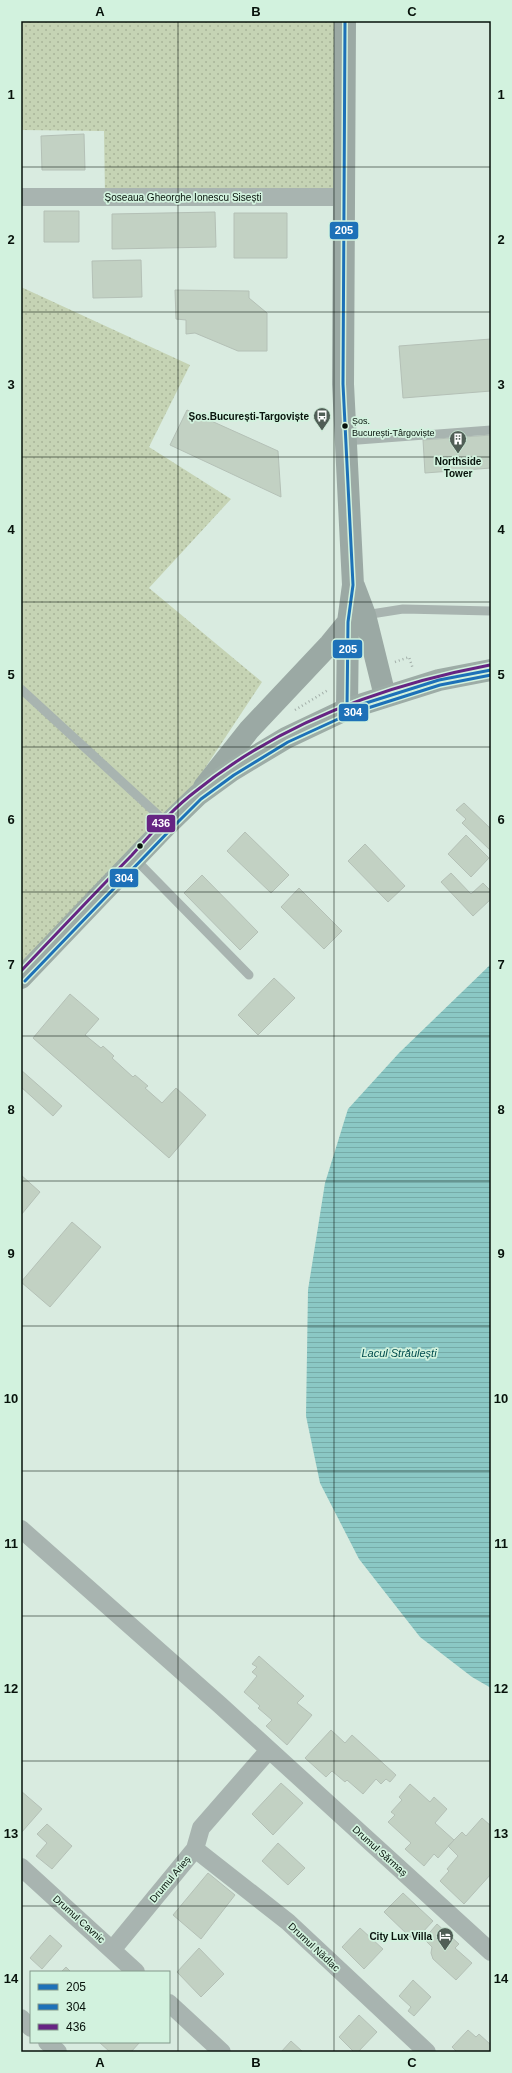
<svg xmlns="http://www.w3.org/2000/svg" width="512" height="2073" font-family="Arial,sans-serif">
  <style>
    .grass { fill: url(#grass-dots) }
    .water { fill: url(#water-rules) }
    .building { fill: #c2d1c3; stroke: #b4c0b6 }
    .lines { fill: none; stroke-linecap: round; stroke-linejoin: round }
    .path { stroke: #a3afa9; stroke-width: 2.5; stroke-dasharray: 1 3; stroke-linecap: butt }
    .lane { stroke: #a8b4b0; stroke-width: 9 }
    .street { stroke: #a8b4b0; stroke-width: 18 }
    .secondary { stroke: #9ba9a4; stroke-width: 22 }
    .primary { stroke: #9daca6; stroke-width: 22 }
    .bus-1-casing { stroke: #d2f2de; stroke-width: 6 }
    .bus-2-casing { stroke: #d2f2de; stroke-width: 6 }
    .bus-3-casing { stroke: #d2f2de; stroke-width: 6 }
    .bus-1 { stroke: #1d71b8; stroke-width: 3 }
    .bus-2 { stroke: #1d71b8; stroke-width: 3 }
    .bus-3 { stroke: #662483; stroke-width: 3 }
    .grid { fill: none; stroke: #07120b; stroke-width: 1; stroke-opacity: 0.55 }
    .bus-dot { fill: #07120b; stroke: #d2f2de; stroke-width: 1.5 }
    .labels { text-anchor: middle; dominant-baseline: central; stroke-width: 3.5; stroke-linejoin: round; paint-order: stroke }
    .bus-label { font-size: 9px; fill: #07120b; stroke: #d2f2de; text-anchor: start }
    .street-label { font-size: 10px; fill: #07120b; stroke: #d2f2de }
    .poi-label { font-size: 10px; font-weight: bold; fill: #07120b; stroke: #d2f2de; text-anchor: end }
    .water-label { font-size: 11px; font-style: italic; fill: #004c4d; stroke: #d2f2de }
    .line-badge { stroke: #d2f2de; stroke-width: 1.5 }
    .badge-label { font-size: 11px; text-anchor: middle; font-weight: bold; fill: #fff }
    .neatline { fill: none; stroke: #07120b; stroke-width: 1.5 }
    .grid-label { font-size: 13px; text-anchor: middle; font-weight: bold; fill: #07120b }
  </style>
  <defs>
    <pattern id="grass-dots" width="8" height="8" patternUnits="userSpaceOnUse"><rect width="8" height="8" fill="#c5d3b4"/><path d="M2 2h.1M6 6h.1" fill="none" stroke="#a8b499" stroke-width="1.8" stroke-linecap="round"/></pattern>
    <pattern id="water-rules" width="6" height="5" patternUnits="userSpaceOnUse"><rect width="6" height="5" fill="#8bc8c5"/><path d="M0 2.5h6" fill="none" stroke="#76aba8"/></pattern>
  </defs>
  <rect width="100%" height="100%" fill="#d9ebe0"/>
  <!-- grass -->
  <path class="grass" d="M21 21H345L344 197H105L104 131 21 130Z
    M21 287 190 365 149 447 231 499 149 588 262 682 168 824 21 973Z"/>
  <!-- water -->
  <path class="water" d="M491 964V1688L472 1677 420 1637 359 1559 320 1483 306 1416 308 1290 325 1183 348 1109 399 1053Z"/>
  <!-- building -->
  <path class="building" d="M84 134 85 170H42L41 136Z
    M44 211H79V242H44Z
    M215 212 216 247 112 249V214Z
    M234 213H287V258H234Z
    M141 260 142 297 93 298 92 261Z
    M175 290 249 291V298L267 313V351H238L195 333 186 334V320L176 319Z
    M491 339V391L403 398 399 346Z
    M187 410 278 451 281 497 170 445Z
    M491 435V468L425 473 423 440Z
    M464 803 491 829V851L462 823 466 819 456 810Z
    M245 832 289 875 271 893 227 851Z
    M466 835 489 858 471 877 448 854Z
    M365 844 405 886 388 902 348 861Z
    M451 873 471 894 483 883 491 891V899L473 916 441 882Z
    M202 875 258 932 240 950 184 893Z
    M299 888 342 931 324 949 281 907Z
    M274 978 295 998 258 1035 238 1015Z
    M70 994 99 1019 85 1035 101 1048 103 1046 114 1056 112 1058 133 1077 135 1075 148 1086 145 1088 162 1103 176 1088 206 1115 169 1158 33 1038Z
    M21 1070 62 1106 53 1116 21 1087Z
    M21 1175 40 1192 21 1215Z
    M72 1222 101 1247 50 1307 21 1282Z
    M259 1656 304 1696 297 1703 312 1715 287 1745 266 1726 272 1720 258 1708 260 1706 244 1692 257 1676 252 1672 257 1667 252 1664Z
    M331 1730 345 1743 352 1735 396 1775 390 1782 386 1779 381 1784 376 1779 363 1794 347 1780 345 1782 332 1771 326 1777 305 1758Z
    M281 1783 303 1803 273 1835 252 1814Z
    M410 1784 430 1802 434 1797 447 1809 435 1823 454 1840 438 1858 434 1854 424 1866 405 1849 411 1843 388 1822 395 1815 391 1812 402 1800 399 1797Z
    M21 1791 42 1809 21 1833Z
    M482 1818 491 1826V1874L464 1904 440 1881 449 1871 447 1869 458 1856 448 1846 462 1832 466 1836Z
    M47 1824 72 1846 52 1869 36 1856 47 1843 37 1834Z
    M278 1843 305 1868 288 1885 262 1861Z
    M208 1873 235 1895 201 1939 173 1915Z
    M403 1893 433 1921 421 1934 423 1936 419 1938 410 1937 384 1912Z
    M437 1924 459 1944 455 1948 472 1963 456 1980 433 1959 431 1953 432 1947 424 1939Z
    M360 1928 383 1949 364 1969 342 1947Z
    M50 1935 62 1946 42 1969 30 1958Z
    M199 1948 224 1974 201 1997 177 1972Z
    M66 1967 71 1972H61Z
    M413 1980 431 1997 414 2016 408 2011 411 2007 399 1996Z
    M359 2015 377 2032 358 2052H354L339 2037Z
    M468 2030 476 2037 479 2034 491 2045V2052H457L452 2047Z
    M291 2041 303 2052H281Z
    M99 2042H140L131 2052H110Z"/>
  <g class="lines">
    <!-- path -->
    <path class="path" d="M395 662 409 657 413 669
      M295 710 328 690"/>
    <!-- lane -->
    <path class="lane" d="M345 441 491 430
      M365 615 403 609 491 611
      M21 689 168 824
      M134 858 249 975"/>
    <!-- street -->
    <path class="street" d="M21 197H344
      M21 1529 220 1705 491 1952
      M195 1849 288 1922 427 2052
      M21 1867 136 1972
      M112 1950 195 1849 201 1828 269 1750
      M169 2003 222 2052
      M21 2018 31 2028
      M47 2042 58 2052"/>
    <!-- secondary -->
    <path class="secondary" d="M345 21 343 384 353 585 348 622 347 709
      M354 586 365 615 385 696
      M204 787 249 730 330 644 348 622"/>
    <!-- primary -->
    <path class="primary" d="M21 978 168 824 198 795 231 771 286 738 347 709 439 680 491 670"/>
    <!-- bus-1 casing -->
    <g class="bus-1-casing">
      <path id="bus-1" d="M345 21 343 384 353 585 348 622 347 709 439 680 491 670"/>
    </g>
    <!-- bus-2 casing -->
    <g class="bus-2-casing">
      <path id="bus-2" d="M25 981 172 828 201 799 234 775 288 742 349 714 440 685 491 675"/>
    </g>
    <!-- bus-3 casing -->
    <g class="bus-3-casing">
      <path id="bus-3" d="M21 971C58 932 95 893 132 855 152 833 172 809 196 791 280 723 385 685 490 665"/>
    </g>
    <!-- bus-1 -->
    <use href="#bus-1" class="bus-1"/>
    <!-- bus-2 -->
    <use href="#bus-2" class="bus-2"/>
    <!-- bus-3 -->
    <use href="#bus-3" class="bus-3"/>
  </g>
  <!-- grid -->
  <path class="grid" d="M178 21V2052M334 21V2052M21 167H491M21 312H491M21 457H491M21 602H491M21 747H491M21 892H491M21 1036H491M21 1181H491M21 1326H491M21 1471H491M21 1616H491M21 1761H491M21 1906H491"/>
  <!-- icons -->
  <defs>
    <g id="bus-pin" transform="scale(0.9)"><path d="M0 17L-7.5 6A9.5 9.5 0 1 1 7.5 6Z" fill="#505e56" stroke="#d2f2de"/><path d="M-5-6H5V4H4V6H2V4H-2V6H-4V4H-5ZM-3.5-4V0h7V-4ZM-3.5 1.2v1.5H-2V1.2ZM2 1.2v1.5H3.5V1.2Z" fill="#fff"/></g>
    <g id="building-pin" transform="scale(0.9)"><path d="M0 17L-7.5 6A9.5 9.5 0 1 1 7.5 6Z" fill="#505e56" stroke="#d2f2de"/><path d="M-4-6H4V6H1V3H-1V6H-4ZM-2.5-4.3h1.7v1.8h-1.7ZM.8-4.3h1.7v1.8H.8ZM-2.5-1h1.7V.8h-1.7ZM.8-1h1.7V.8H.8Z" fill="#fff"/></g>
    <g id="hotel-pin" transform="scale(0.9)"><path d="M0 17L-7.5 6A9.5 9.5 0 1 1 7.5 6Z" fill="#505e56" stroke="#d2f2de"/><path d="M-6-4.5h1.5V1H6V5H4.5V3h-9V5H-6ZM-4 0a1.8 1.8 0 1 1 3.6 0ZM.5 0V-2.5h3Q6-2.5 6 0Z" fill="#fff"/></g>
  </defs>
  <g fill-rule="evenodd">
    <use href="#bus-pin" x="322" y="416"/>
    <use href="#building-pin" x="458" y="439"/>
    <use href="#hotel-pin" x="445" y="1936"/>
  </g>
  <!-- markers -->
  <g class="bus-dot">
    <circle cx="345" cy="426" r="3.5"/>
    <circle cx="140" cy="846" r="3.5"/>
  </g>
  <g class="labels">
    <!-- bus labels -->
    <g class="bus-label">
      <text x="352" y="421">Șos.<tspan x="352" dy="12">București-Târgoviște</tspan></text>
    </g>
    <!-- street labels -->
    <g class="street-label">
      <text x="183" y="197">Șoseaua Gheorghe Ionescu Sisești</text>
      <text transform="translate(380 1851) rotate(42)">Drumul Sărmaș</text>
      <text transform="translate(170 1879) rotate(-50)">Drumul Arieș</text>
      <text transform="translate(79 1919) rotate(42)">Drumul Cavnic</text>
      <text transform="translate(314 1947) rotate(43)">Drumul Nădlac</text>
    </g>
    <!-- poi labels -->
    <g class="poi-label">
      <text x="309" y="416">Șos.București-Targoviște</text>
      <text x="458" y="461" text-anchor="middle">Northside<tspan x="458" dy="12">Tower</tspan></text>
      <text x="432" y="1936">City Lux Villa</text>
    </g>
    <!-- water labels -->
    <g class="water-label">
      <text x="399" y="1353">Lacul Străulești</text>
    </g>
  </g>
  <g class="line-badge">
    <rect x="329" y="221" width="30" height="19" rx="4" fill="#1d71b8"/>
    <rect x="332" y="639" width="31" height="20" rx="4" fill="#1d71b8"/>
    <rect x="338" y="703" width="31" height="19" rx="4" fill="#1d71b8"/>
    <rect x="146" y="814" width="30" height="19" rx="4" fill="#662483"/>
    <rect x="109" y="868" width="30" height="20" rx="4" fill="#1d71b8"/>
  </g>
  <g class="badge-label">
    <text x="344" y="234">205</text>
    <text x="348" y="653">205</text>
    <text x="353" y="716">304</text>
    <text x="161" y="827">436</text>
    <text x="124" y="882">304</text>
  </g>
  <!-- border -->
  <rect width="512" height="2073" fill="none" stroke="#d2f2de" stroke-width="44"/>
  <!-- legend -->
  <rect x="30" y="1971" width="140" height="72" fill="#d2f2de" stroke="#81988a"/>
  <rect x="38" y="1984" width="20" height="6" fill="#1d71b8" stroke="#81988a"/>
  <text x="66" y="1991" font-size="12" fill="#07120b">205</text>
  <rect x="38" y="2004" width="20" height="6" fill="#1d71b8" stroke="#81988a"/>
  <text x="66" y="2011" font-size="12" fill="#07120b">304</text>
  <rect x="38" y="2024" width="20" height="6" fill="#662483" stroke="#81988a"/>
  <text x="66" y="2031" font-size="12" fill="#07120b">436</text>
  <rect x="22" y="22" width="468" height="2029" class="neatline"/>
  <g class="grid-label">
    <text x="100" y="16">A</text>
    <text x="256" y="16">B</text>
    <text x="412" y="16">C</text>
    <text x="11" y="99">1</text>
    <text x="501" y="99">1</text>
    <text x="11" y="244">2</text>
    <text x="501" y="244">2</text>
    <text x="11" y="389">3</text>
    <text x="501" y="389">3</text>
    <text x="11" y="534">4</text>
    <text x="501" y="534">4</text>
    <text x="11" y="679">5</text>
    <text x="501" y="679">5</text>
    <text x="11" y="824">6</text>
    <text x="501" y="824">6</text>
    <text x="11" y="969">7</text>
    <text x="501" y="969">7</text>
    <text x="11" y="1114">8</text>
    <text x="501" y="1114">8</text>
    <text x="11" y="1258">9</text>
    <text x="501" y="1258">9</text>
    <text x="11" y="1403">10</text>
    <text x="501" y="1403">10</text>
    <text x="11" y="1548">11</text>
    <text x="501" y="1548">11</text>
    <text x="11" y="1693">12</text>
    <text x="501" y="1693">12</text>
    <text x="11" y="1838">13</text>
    <text x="501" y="1838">13</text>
    <text x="11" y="1983">14</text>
    <text x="501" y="1983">14</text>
    <text x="100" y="2067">A</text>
    <text x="256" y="2067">B</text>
    <text x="412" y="2067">C</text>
  </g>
</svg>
